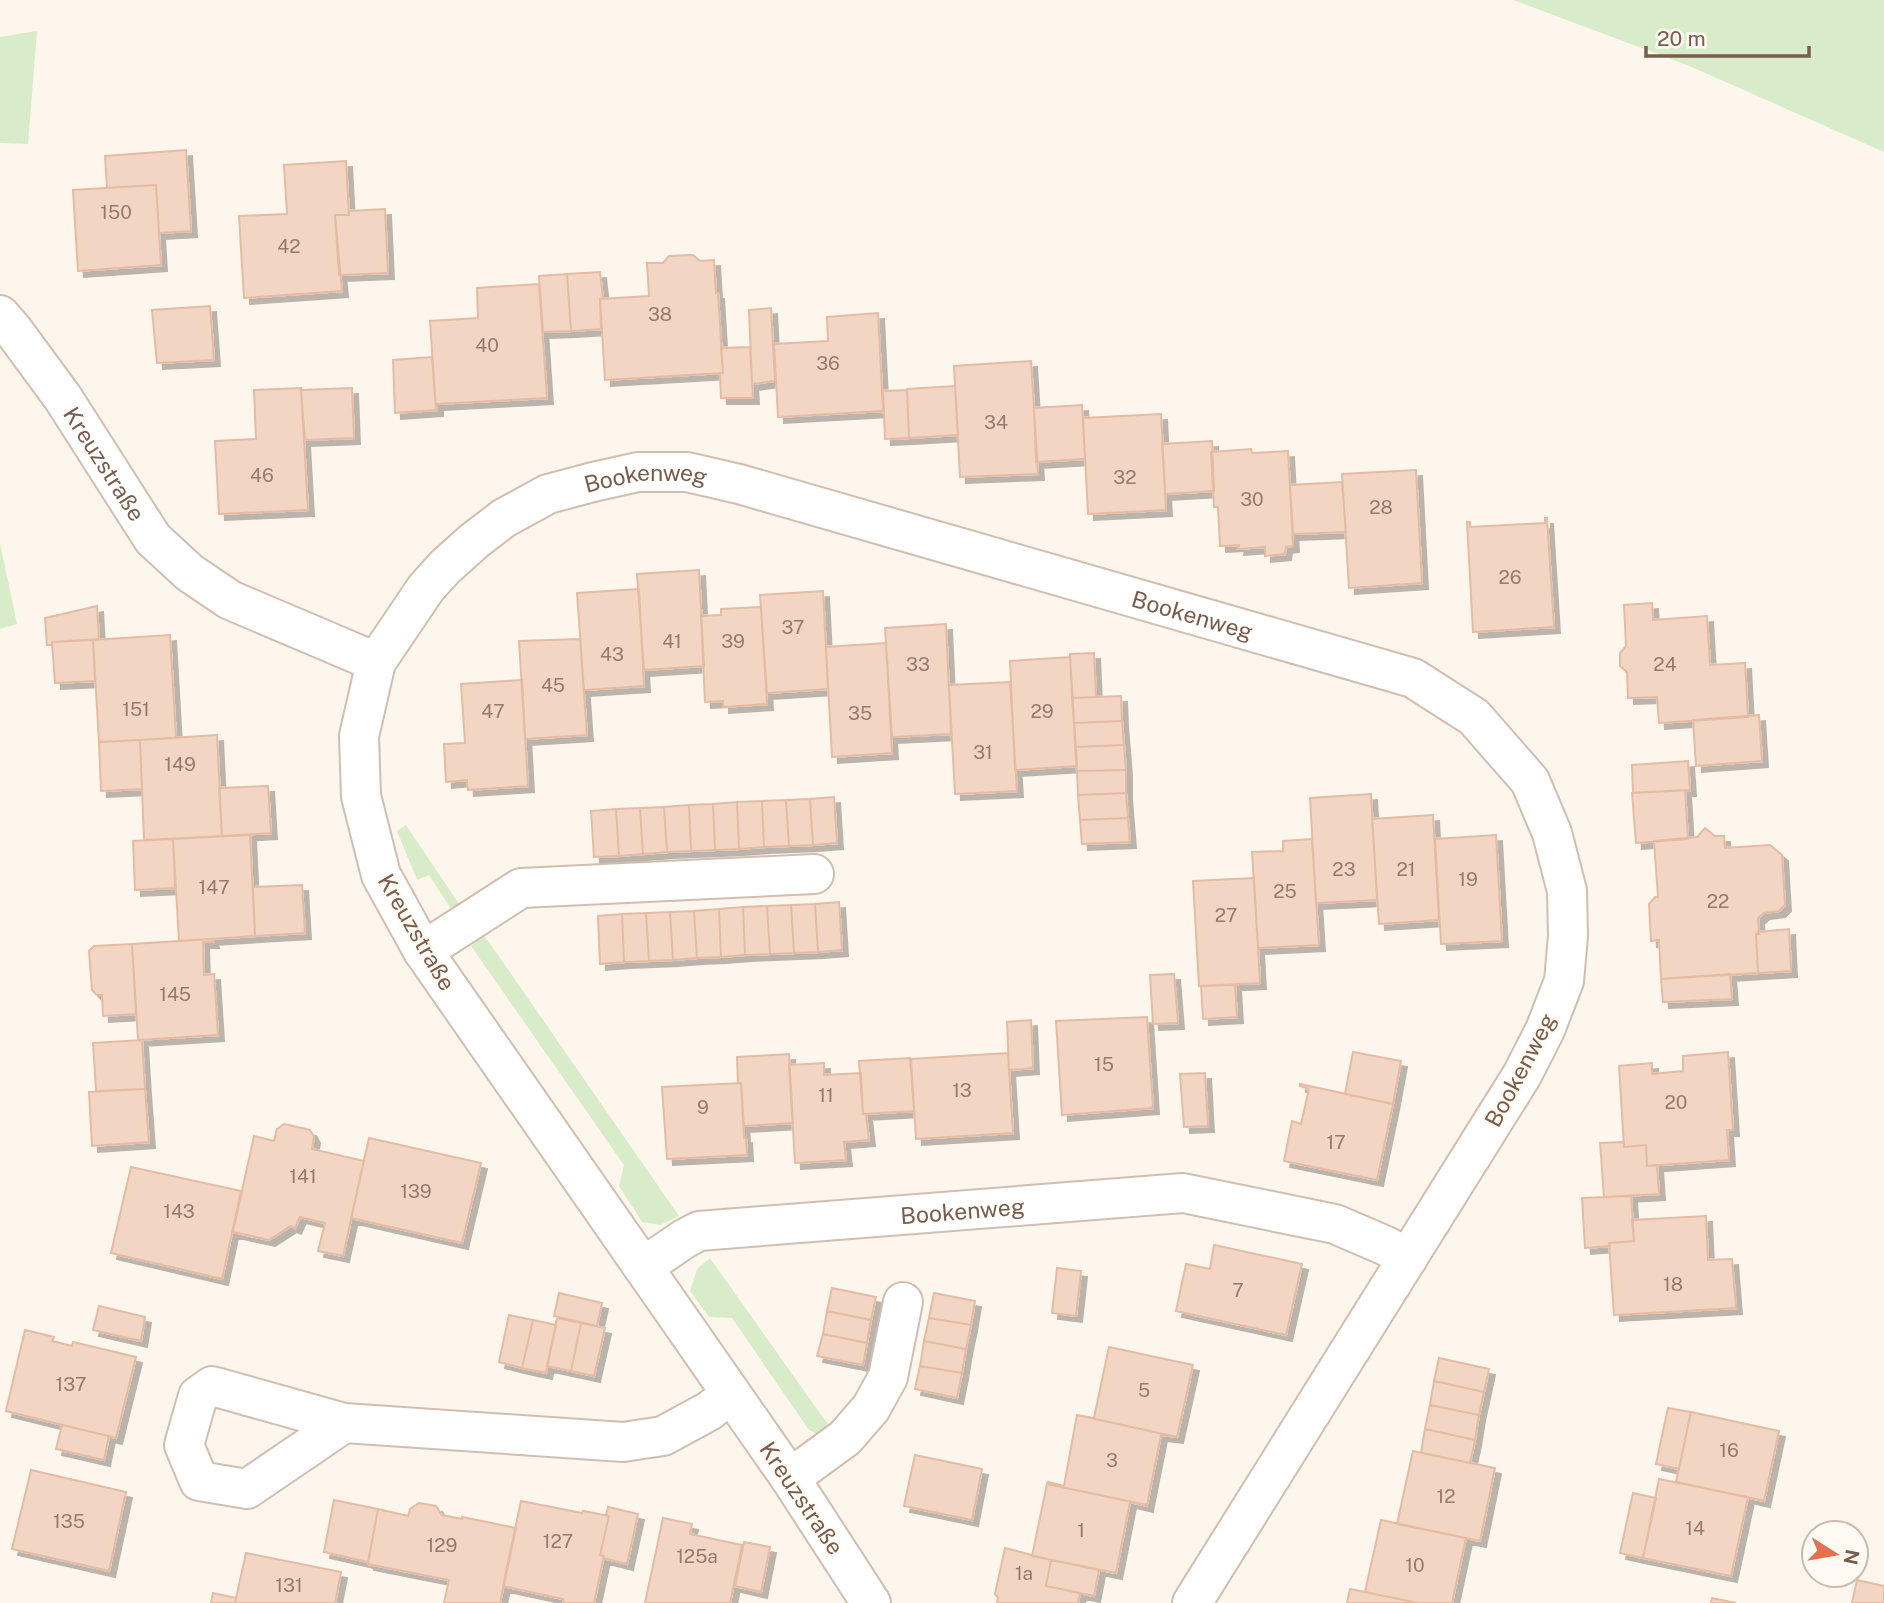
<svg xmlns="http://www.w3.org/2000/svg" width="1884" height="1603" font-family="'Public Sans',sans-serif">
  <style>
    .green { fill: #d8ecc9 }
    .building { fill: #f3d5c3; stroke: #e6bba3; stroke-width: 2; filter: url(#shadow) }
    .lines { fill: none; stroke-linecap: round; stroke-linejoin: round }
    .minor-casing { stroke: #d1beb0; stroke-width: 42 }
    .minor { stroke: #fff; stroke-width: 38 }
    .labels { text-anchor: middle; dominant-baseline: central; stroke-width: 5; stroke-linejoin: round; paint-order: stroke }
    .number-label { font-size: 19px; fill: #987a6a }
    .street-label { font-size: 23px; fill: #7a5c4d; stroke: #fffaf3 }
  </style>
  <defs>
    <filter id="shadow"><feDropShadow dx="6" dy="6" stdDeviation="0" flood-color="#0004"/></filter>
  </defs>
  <rect width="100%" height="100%" fill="#fdf6ec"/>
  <!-- green -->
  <path class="green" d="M1513 0H1884V152L1687 65Z
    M37 31 28 144 0 143V37Z
    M0 543 17 624 0 629Z
    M406 825 459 904 451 909 429 875 417 880 397 831Z
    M484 935 679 1216 660 1225 642 1222 619 1186 624 1165 471 946Z
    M710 1258 829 1426 824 1433 817 1434 809 1430 732 1318 709 1317 690 1291 697 1269Z"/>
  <!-- building -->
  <path class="building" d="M186 150 191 231 159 233 156 185 107 188 105 156Z
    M346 161 349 215H335L342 291 244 298 239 216 287 214 284 165Z
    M156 185 161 265 78 271 73 190Z
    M385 209 388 273 339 275 335 215H349V211Z
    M693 255 700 261 714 260 716 293H718L723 373 605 380 600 299 649 296 647 263H663L669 256Z
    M600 272 603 299H600L601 329 571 331 567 274Z
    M567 274 571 331 543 332 539 276Z
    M539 284 547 398 437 404V410H436L430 321 478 318 477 288Z
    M210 306 214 360 157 363 152 310Z
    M771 308 775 381 752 384 749 310Z
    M878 313 883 411 778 417 774 344 828 341 827 317Z
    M750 347 753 398H721L720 373H723L721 348Z
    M432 357 436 410 395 413 393 360Z
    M1031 361 1038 474 960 477 954 366Z
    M955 386 958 435 909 438 907 389Z
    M301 388 308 510 219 514 215 441 256 439 254 390Z
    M352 388 354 438 305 440 301 390Z
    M907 390 909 438 885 439 883 391Z
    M1082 405 1085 459 1036 462 1034 408Z
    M1161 414 1166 510 1088 514 1083 418Z
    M1212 441 1214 491 1165 494 1162 444Z
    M1251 449 1252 453 1288 451 1293 546 1286 547 1285 554 1265 556V547L1238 549 1239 545 1220 546 1218 507H1214L1211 452Z
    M1416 470 1422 583 1349 588 1342 474Z
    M1342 482 1346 532 1293 534 1290 485Z
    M1545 518H1547L1554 627 1473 632 1467 522H1470V527L1545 523Z
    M699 570 704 666 644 670 637 574Z
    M639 589 644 686 584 690 577 593Z
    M823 591 828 689 767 693 760 595Z
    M1652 603 1653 620 1707 616 1710 665 1745 663 1748 717 1659 723 1657 697 1628 698 1627 672 1620 666V653L1626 646 1624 605Z
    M97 606 99 639 52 642V645H47L45 618Z
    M761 607 767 704 723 707V701L705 702 701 616 721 615V609Z
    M946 624 951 734 892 737 885 628Z
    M170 635 176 738 99 742 93 640Z
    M580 639 587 735 525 739 519 641Z
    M93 640 95 681 55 683 52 642Z
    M886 643 892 753 832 757 826 647Z
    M1094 653 1096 697 1072 698 1070 654Z
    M1070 657 1077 766 1015 770 1010 661Z
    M522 680 528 786 468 790 467 780 446 782 444 744 465 743 461 684Z
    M1010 682 1017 791 955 794 949 685Z
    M1121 696 1122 721 1074 723 1072 698Z
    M1759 715 1762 761 1696 766 1693 720Z
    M1122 721 1124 745 1075 747 1074 723Z
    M217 735 222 836 144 840 140 740Z
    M140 740 142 789 101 791 99 742Z
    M1124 745 1126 770 1077 771 1075 747Z
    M1688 761 1690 790 1633 793 1632 765Z
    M1126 770V793L1078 795 1077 771Z
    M268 786 271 833 222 836 219 788Z
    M1685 790 1688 839 1636 843 1632 793Z
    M1126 793 1128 818 1080 820 1078 795Z
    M1371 794 1377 900 1316 903 1310 798Z
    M834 797 837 843 813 845 810 799Z
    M810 799 813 845 789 846 786 800Z
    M786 800 789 846 764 847 762 801Z
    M762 801 764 847 739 849 737 802Z
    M737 802 739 849 715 850 713 804Z
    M713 804 715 850 691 851 689 805Z
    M689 805 691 851 667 852 664 807Z
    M664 807 667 852 643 854 640 808Z
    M640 808 643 854 619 856 616 809Z
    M616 809 619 856 594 857 591 811Z
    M1433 815 1439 920 1379 924 1372 819Z
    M1128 818 1130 842 1082 844 1080 820Z
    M1705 828 1715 836H1724L1725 848 1770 845 1782 855 1785 905 1779 911 1764 913 1758 918 1759 934H1756L1758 973 1661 979 1659 940 1651 941 1649 904 1655 897H1658L1654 841 1697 837Z
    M250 835 255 936 179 941 173 839Z
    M1496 835 1502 941 1441 944 1435 839Z
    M173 839 175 888 135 890 133 841Z
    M1312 839 1319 945 1258 948 1252 852 1283 851V841Z
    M1254 878 1260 983 1199 986 1193 881Z
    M302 885 305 933 255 936 253 887Z
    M839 902 842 950 818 952 815 904Z
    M815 904 818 952 794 953 791 905Z
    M791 905 794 953 770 954 767 906Z
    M767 906 770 954 745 955 743 907Z
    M743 907 745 955 721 957 719 909Z
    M719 909 721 957 697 958 694 911Z
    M694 911 697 958 673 960 670 912Z
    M670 912 673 960 649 961 646 913Z
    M646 913 649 961 624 962 622 914Z
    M622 914 624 962 600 964 598 916Z
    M1789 929 1791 971 1758 973 1756 934H1759L1758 932Z
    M212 939 213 942H203L204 975 214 974 218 1035 138 1040 132 944Z
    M132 944 136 1014 103 1016 102 995H97L92 990 89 951 94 946Z
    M1174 974 1178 1023 1153 1024 1150 975Z
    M1730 974 1732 999 1663 1002 1661 979Z
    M1235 985 1237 1017 1203 1019 1201 986Z
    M1147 1017 1153 1108 1062 1115 1056 1021Z
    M1031 1020 1033 1068 1009 1070 1007 1022Z
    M142 1040 145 1089 96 1091 93 1043Z
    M1353 1052 1401 1061 1393 1104 1345 1094Z
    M1728 1052 1733 1130H1727L1729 1160 1647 1166 1646 1145 1624 1147 1619 1066 1652 1063V1074L1683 1071V1056Z
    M1008 1053 1013 1133 916 1139 911 1059Z
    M789 1054 793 1123 744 1126 741 1083H738L737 1057Z
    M910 1058 914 1111 863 1114 859 1061Z
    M824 1063V1075L861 1073 863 1114H866L869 1140 844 1142 846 1160 795 1163 789 1065Z
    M1205 1073 1208 1126 1184 1127 1180 1074Z
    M741 1083 744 1138 746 1137 747 1155 667 1159 662 1087Z
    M1300 1084 1393 1104 1377 1180 1284 1161 1292 1121 1301 1124 1309 1089 1300 1086Z
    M145 1089 149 1142 92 1146 89 1092Z
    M284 1124 310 1130 314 1137 312 1149 364 1161 343 1256 318 1251 325 1223 300 1217 295 1228 291 1226 269 1240 233 1232 254 1136 274 1141 277 1129Z
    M369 1138 481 1163 462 1243 351 1218Z
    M1624 1142V1147L1646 1145 1647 1166 1657 1165 1659 1194 1604 1197 1600 1143Z
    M131 1167 241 1191 222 1279 111 1253Z
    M1631 1196 1634 1241 1609 1243 1610 1246 1585 1248 1582 1198Z
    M1706 1216 1708 1260 1732 1259 1736 1308 1614 1315 1609 1243 1634 1241 1632 1220Z
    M1214 1245 1302 1264 1286 1335 1176 1311 1186 1264 1210 1269Z
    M1057 1268 1081 1271 1076 1316 1052 1313Z
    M832 1288 876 1297 871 1320 827 1311Z
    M559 1293 602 1303 597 1326 554 1316Z
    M934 1293 975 1301 971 1325 929 1318Z
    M99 1306 145 1317 141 1341 93 1330Z
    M827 1311 871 1320 867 1343 823 1334Z
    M509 1315 533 1320 522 1368 499 1362Z
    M557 1318 581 1323 571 1371 547 1366Z
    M929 1318 971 1325 966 1349 924 1341Z
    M533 1320 556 1325 546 1373 522 1368Z
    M581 1323 605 1328 594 1376 571 1371Z
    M25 1330 54 1337 52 1341 72 1346 73 1342 136 1357 116 1438 6 1411Z
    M823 1334 867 1343 863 1365 817 1356Z
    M924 1341 966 1349 962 1373 920 1366Z
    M1109 1347 1193 1365 1177 1437 1077 1415 1094 1418Z
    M1439 1358 1489 1369 1484 1392 1434 1381Z
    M920 1366 962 1373 957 1398 915 1389Z
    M1434 1381 1484 1392 1479 1415 1430 1405Z
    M1430 1405 1479 1415 1475 1440 1425 1429Z
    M1668 1408 1691 1412 1679 1469 1656 1464Z
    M1691 1412 1779 1431 1764 1501 1676 1482Z
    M1077 1415 1177 1437 1161 1435 1147 1505 1047 1484 1048 1482 1064 1486Z
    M62 1425 109 1436 104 1460 56 1449Z
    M1425 1429 1475 1440 1470 1463 1421 1453Z
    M1413 1451 1495 1468 1480 1541 1397 1524Z
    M915 1455 982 1469 972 1520 904 1506Z
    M31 1470 126 1492 109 1571 12 1549Z
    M1659 1479 1748 1497 1731 1576 1643 1558Z
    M1047 1484 1147 1505V1506L1130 1502 1116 1573 1032 1556Z
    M1633 1493 1656 1498 1643 1558 1620 1553Z
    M334 1500 378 1509 368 1562 324 1552Z
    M521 1501 582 1513 583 1511 609 1516 600 1555 604 1556 594 1603H564L563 1599 503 1586Z
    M419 1503 436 1506 442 1515 462 1519V1517L516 1528 500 1603H444L449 1580 368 1564 378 1509 408 1516 410 1509Z
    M608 1507 638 1514 627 1564 603 1558 604 1556 600 1555 609 1516 606 1515Z
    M663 1518 692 1524 690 1534 742 1545 730 1603H645Z
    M1381 1520 1466 1538 1452 1603H1418L1365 1592Z
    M744 1542 770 1547 761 1592 735 1586Z
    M1005 1548 1051 1560 1046 1586 1080 1593 1078 1603H997L998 1598 995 1594Z
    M246 1553 341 1572 335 1603H235Z
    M1051 1560 1099 1570 1094 1596 1046 1586Z
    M1857 1580 1884 1586V1603H1852Z
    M1350 1589 1365 1592 1418 1603H1347Z
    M213 1593 236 1598 235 1603H211Z
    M1712 1598 1736 1603H1711Z"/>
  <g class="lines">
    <!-- minor casing -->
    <g class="minor-casing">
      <g id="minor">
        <path id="s1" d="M0 315 13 330 63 398 153 539 190 573 230 600 376 662"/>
        <path d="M423 951 521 888 814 874"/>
        <path id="s2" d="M643 1267 684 1239 699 1231 1183 1193 1335 1224 1386 1246 1408 1258"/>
        <path d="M344 1423 247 1489 199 1481 184 1445 198 1396 212 1386 344 1423 623 1442 663 1436 709 1411 731 1394"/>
        <path d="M790 1478 845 1438 871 1408 888 1377 903 1302"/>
        <path id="s3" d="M871 1603 790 1478 423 951 381 875 361 796 359 736 376 662 426 588 445 567 474 541 504 518 548 494 593 482 638 472H687L739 484 1413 678 1474 717 1530 781 1552 833 1567 891 1568 936 1564 981 1545 1030 1522 1075 1192 1603"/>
      </g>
    </g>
    <!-- minor -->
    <use href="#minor" class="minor"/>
  </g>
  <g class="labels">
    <!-- number labels -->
    <g class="number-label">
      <text x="116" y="212">150</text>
      <text x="289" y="246">42</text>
      <text x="660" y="314">38</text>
      <text x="487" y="345">40</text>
      <text x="828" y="363">36</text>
      <text x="996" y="422">34</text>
      <text x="262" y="475">46</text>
      <text x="1125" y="477">32</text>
      <text x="1252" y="499">30</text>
      <text x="1381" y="507">28</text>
      <text x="1510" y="577">26</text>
      <text x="793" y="627">37</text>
      <text x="672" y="641">41</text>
      <text x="733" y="641">39</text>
      <text x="612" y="654">43</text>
      <text x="918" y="664">33</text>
      <text x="1665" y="664">24</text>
      <text x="553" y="685">45</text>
      <text x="136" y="709">151</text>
      <text x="493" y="711">47</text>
      <text x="1042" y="711">29</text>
      <text x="860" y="713">35</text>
      <text x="983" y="752">31</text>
      <text x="180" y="764">149</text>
      <text x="1344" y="869">23</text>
      <text x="1406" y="869">21</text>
      <text x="1468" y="879">19</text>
      <text x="214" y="887">147</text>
      <text x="1285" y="891">25</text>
      <text x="1718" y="901">22</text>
      <text x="1226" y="915">27</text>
      <text x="175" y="994">145</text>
      <text x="1104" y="1064">15</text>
      <text x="962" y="1090">13</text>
      <text x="826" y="1095">11</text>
      <text x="1676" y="1102">20</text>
      <text x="703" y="1107">9</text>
      <text x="1336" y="1142">17</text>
      <text x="303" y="1176">141</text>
      <text x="416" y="1191">139</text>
      <text x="179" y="1211">143</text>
      <text x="1673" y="1284">18</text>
      <text x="1238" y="1290">7</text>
      <text x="71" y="1384">137</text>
      <text x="1144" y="1390">5</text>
      <text x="1729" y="1450">16</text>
      <text x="1112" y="1460">3</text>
      <text x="1446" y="1496">12</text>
      <text x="69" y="1521">135</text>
      <text x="1695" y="1528">14</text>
      <text x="1081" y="1530">1</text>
      <text x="558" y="1541">127</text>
      <text x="442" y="1545">129</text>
      <text x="697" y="1556">125a</text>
      <text x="1415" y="1565">10</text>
      <text x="1024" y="1573">1a</text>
      <text x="289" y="1585">131</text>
    </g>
    <!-- street labels -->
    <g class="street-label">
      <text stroke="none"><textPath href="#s1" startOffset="182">Kreuzstraße</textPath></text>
      <text stroke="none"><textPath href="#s3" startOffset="1440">Bookenweg</textPath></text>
      <text stroke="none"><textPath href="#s3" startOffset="2007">Bookenweg</textPath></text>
      <text transform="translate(417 932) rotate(60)">Kreuzstraße</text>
      <text transform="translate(1520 1070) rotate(-62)">Bookenweg</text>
      <text stroke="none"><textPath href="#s2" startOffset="331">Bookenweg</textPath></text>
      <text transform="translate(802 1498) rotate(56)">Kreuzstraße</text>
    </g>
  </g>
  <!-- north arrow -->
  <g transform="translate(1835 1554) rotate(101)"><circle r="33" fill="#fffaf3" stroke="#cabbb1" stroke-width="2"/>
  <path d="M0-5L12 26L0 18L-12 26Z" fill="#e76f51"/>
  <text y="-10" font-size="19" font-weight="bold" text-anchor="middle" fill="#7a5c4d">N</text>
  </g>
  <!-- scale -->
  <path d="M1646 46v10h163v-10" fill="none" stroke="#7a5c4d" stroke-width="3.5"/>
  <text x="1657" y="46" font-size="21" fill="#7a5c4d" stroke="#fffaf3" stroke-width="5" paint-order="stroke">20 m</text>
</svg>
